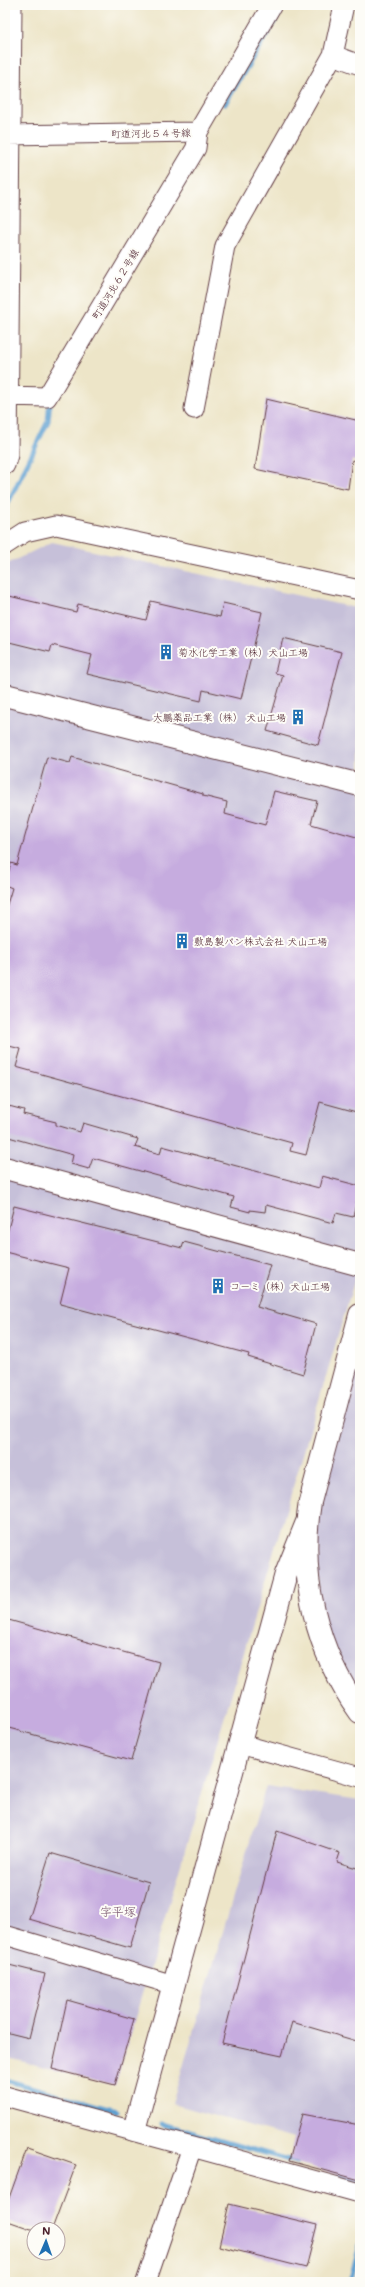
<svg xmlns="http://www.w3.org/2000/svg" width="365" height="2287" font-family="Mali,'Klee One',sans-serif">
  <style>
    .industrial { fill: #c6c0d9 }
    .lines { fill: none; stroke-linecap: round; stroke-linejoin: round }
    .stream { stroke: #5ea0d1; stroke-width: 5 }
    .building { fill: #c6acdf }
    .minor-casing { stroke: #623d43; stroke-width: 21 }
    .tertiary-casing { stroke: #623d43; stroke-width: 24 }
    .minor { stroke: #fff; stroke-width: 19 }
    .tertiary { stroke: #fff; stroke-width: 22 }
    .labels { text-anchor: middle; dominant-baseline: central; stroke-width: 4; stroke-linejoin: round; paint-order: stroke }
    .street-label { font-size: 10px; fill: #4a1f2b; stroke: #fdfcf7 }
    .poi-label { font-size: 10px; fill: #4a1f2b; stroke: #fdfcf7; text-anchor: start }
    .quarter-label { font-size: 12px; fill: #75506a; stroke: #fdfcf7 }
  </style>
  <rect width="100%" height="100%" fill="#fdfcf7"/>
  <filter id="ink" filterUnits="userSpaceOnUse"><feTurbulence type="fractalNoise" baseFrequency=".025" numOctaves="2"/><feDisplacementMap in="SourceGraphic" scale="8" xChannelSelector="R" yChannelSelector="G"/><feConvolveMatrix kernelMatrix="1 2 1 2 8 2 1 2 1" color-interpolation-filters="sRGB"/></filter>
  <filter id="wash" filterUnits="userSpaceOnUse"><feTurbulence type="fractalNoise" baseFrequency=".012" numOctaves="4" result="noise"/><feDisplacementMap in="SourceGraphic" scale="16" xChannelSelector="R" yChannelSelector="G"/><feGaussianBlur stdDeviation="0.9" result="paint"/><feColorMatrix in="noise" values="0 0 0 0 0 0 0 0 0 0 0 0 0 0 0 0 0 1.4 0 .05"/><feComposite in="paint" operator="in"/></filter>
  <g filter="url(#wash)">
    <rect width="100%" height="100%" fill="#ede5c8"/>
    <!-- industrial -->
    <path class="industrial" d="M52 542 360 609V1262L115 2085 5 2057V565Z
      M360 1315V1712L319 1631 315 1483Z
      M266 1786 360 1800V2156L172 2104Z"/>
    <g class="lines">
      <!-- stream -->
      <path class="stream" d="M225 104 284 5
        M5 509 48 421 50 400
        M5 2080 116 2111
        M162 2124 296 2162
        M340 2175 360 2180
        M350 2282 360 2245"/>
    </g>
    <g id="blocks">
      <!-- building -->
      <path class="building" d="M266 399 360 421V463L352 460 348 489 255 469Z
        M5 595 76 612 78 604 146 620 151 601 220 617 223 603 262 612 241 699 203 690 201 701 87 674 92 655 52 645 50 652 5 641Z
        M283 638 342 652 318 745 267 731 283 675 275 673Z
        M47 757 70 763 72 757 203 794V796L227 802 225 814 265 825 274 791 317 801 311 824 360 838V1113L320 1102 306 1155 290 1151 292 1143 16 1067 21 1049 5 1045V911L12 888 5 885 11 863 17 865Z
        M5 1105 24 1110 23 1114 56 1122V1125L80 1132 83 1123 138 1139 135 1147 160 1154 162 1146 319 1188 322 1176 360 1186 353 1217 336 1213 333 1223 266 1205 265 1212 250 1210V1212L231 1207 234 1197 93 1158 89 1169 71 1164 73 1155 5 1136Z
        M14 1206 182 1248 184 1242 270 1265 257 1307 316 1324 303 1374 248 1357 249 1354 60 1304 69 1268 5 1252V1241Z
        M5 1619 159 1662 131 1761 5 1727Z
        M277 1831 340 1853 337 1862 360 1869V2042L292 2022 282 2056 222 2043Z
        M50 1853 149 1882 130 1948 29 1919Z
        M5 1964 45 1974 29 2038 5 2032Z
        M67 2000 134 2019 115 2085 52 2069Z
        M302 2114 360 2125V2180L289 2161Z
        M27 2148 76 2165 52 2229H31L5 2220V2209Z
        M229 2204 317 2225 306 2268 219 2246Z"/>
    </g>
  </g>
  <g filter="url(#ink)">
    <use href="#blocks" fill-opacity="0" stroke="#623d43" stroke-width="1"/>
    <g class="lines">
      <!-- minor casing -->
      <g class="minor-casing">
        <path id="minor" d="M333 55 360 65
          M5 135 198 132 272 5
          M5 396 47 397 196 148 198 132
          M194 409 225 246 333 55 344 5
          M5 465 8 455 12 5
          M5 545 25 532 56 525 360 590
          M240 1744 360 1777
          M5 1935 174 1985
          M5 2096 360 2193
          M146 2282 192 2147"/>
      </g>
      <!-- tertiary casing -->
      <g class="tertiary-casing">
        <path id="tertiary" d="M5 695 360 785
          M5 1168 360 1265
          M360 1315 310 1502C298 1576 316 1651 360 1712
          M134 2130 286 1574 307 1522"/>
      </g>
      <!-- minor -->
      <use href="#minor" class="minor"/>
      <!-- tertiary -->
      <use href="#tertiary" class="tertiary"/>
    </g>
  </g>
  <!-- icons -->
  <defs>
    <g id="building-bare" transform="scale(1.2)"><path d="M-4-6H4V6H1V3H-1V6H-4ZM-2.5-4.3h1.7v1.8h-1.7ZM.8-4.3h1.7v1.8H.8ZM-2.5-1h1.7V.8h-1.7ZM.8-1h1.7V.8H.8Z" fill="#1f6fb2" stroke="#fdfcf7" stroke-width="2.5" paint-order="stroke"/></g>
  </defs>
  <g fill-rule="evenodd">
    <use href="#building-bare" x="166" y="652"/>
    <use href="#building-bare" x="298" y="717"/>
    <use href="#building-bare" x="182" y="941"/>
    <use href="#building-bare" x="218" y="1286"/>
  </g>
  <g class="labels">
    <!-- street labels -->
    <g class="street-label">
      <text transform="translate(151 133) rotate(-1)">町道河北５４号線</text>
      <text transform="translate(115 284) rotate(-59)">町道河北６２号線</text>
    </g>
    <!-- poi labels -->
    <g class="poi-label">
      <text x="178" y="652">菊水化学工業（株）犬山工場</text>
      <text x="286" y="717" text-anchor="end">大鵬薬品工業（株） 犬山工場</text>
      <text x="194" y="941">敷島製パン株式会社 犬山工場</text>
      <text x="230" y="1286">コーミ（株）犬山工場</text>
    </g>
    <!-- quarter labels -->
    <g class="quarter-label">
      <text x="118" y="1911">字平塚</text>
    </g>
  </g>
  <!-- margin -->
  <rect width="365" height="2287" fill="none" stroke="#fdfcf7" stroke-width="20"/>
  <!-- north arrow -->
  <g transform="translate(46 2241) rotate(2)"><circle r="19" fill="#fdfcf7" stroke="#b5a4a5"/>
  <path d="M0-3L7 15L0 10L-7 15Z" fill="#1f6fb2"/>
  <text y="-6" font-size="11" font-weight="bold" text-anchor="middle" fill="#4a1f2b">N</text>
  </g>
</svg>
